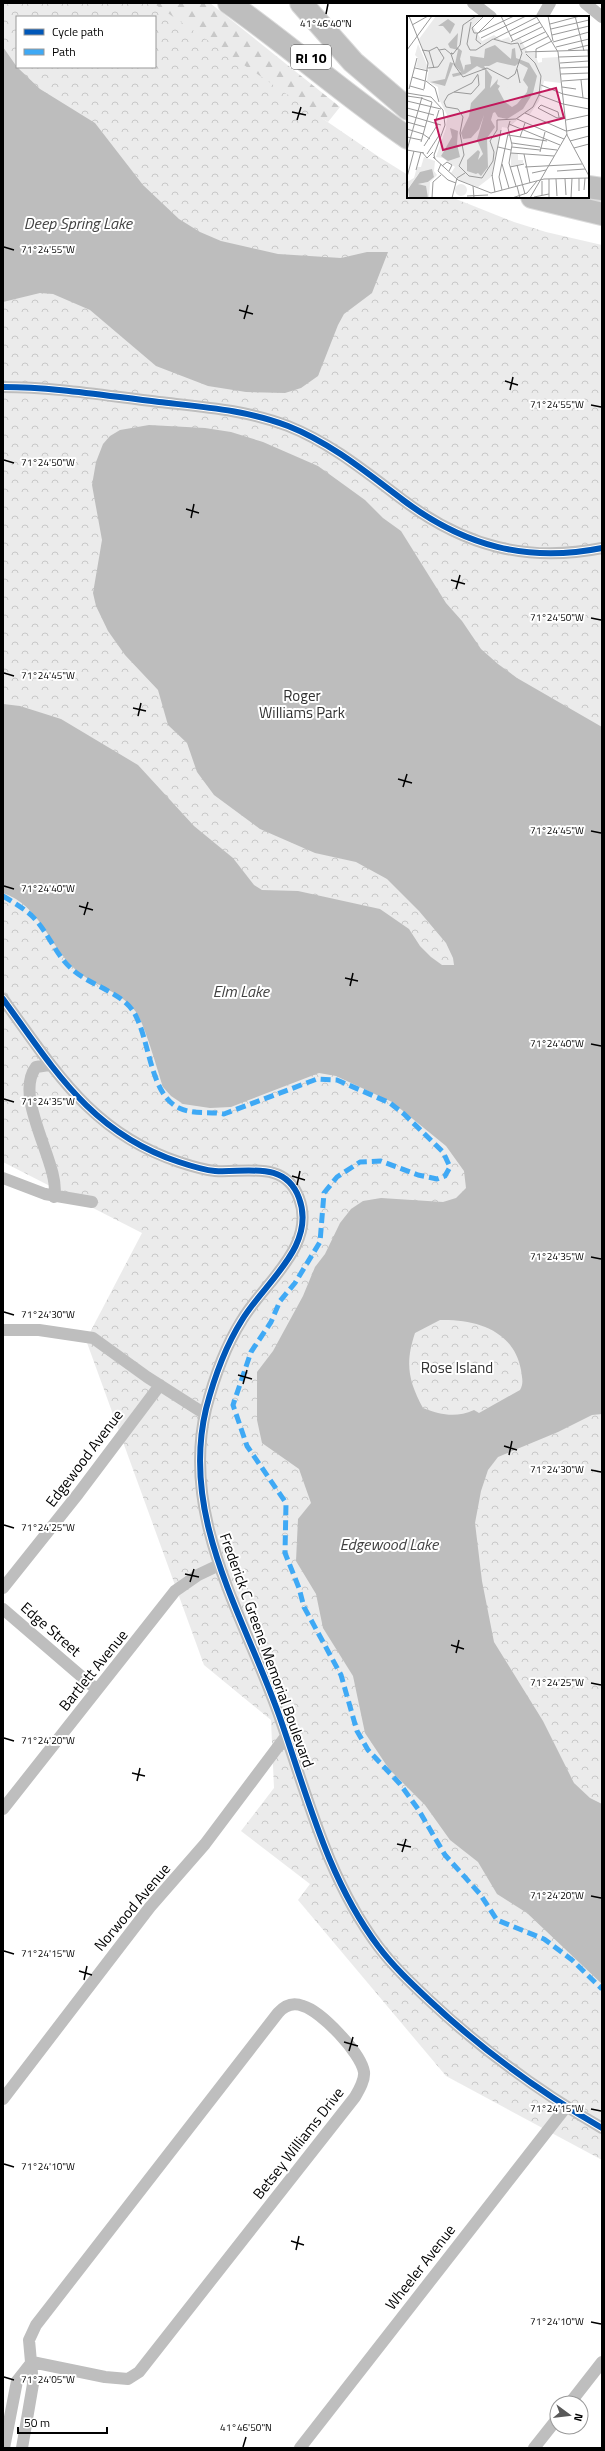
<svg xmlns="http://www.w3.org/2000/svg" width="605" height="2451" font-family="'Titillium Web',sans-serif">
  <style>
    .forest { fill: url(#forest-firs) }
    .park { fill: url(#park-crowns); fill-rule: evenodd }
    .water { fill: #bdbdbd; fill-rule: evenodd }
    .lines { fill: none; stroke-linecap: round; stroke-linejoin: round }
    .highway-casing { stroke: #dbdbdb; stroke-width: 24 }
    .street { stroke: #bebebe; stroke-width: 12 }
    .highway { stroke: #bebebe; stroke-width: 22 }
    .quiet { stroke: #3fa9f5; stroke-width: 5; stroke-dasharray: 10 5; stroke-linecap: butt }
    .cycleway-casing { stroke: #fff; stroke-width: 8 }
    .cycleway { stroke: #0057b8; stroke-width: 6 }
    .ticks { fill: none; stroke: #000; stroke-width: 1.5 }
    .labels { text-anchor: middle; dominant-baseline: central; stroke-width: 4; stroke-linejoin: round; paint-order: stroke }
    .shield { fill: #fff; stroke: #4c4c4c; stroke-width: 1 }
    .shield-label { font-size: 14px; font-weight: bold; fill: #000 }
    .park-label { font-size: 15px; fill: #313131; stroke: #fff }
    .street-label { font-size: 15px; fill: #000; stroke: #fff }
    .water-label { font-size: 16px; font-style: italic; fill: #424242; stroke: #fff }
    .inset-road { fill: none; stroke: #999; stroke-width: 1 }
    .view { fill: #c2185b; fill-opacity: 0.15; stroke: #c2185b; stroke-width: 2 }
    .inset-edge { fill: none; stroke: #000; stroke-width: 2 }
    .ticks-label { font-size: 10px; text-anchor: middle; fill: #000; stroke: #fff; stroke-width: 4; stroke-linejoin: round; paint-order: stroke }
  </style>
  <defs>
    <pattern id="forest-firs" width="22" height="20" patternUnits="userSpaceOnUse"><rect width="22" height="20" fill="#ebebeb"/><path d="M5 1l3.5 6h-7zM16 11l3.5 6h-7z" fill="#c8c8c8"/></pattern>
    <pattern id="park-crowns" width="20" height="18" patternUnits="userSpaceOnUse"><rect width="20" height="18" fill="#ebebeb"/><path d="M2 6a3 3 0 1 1 6 0M12 15a3 3 0 1 1 6 0" fill="none" stroke="#c8c8c8"/></pattern>
  </defs>
  <rect width="100%" height="100%" fill="#fff"/>
  <!-- forest -->
  <path class="forest" d="M3 3H210L340 107 328 122 155 17H17Z"/>
  <!-- park -->
  <path class="park" d="M3 3H153L379 157 408 175V197H451L514 222 546 232 602 245V2160L446 2076 298 1900 310 1884 241 1831 274 1788 271 1720 204 1665 86 1340 142 1233 3 1162ZM17 17H155V67H17Z"/>
  <!-- water -->
  <path class="water" d="M3 47 17 67 40 89 95 123 143 185 179 219 200 232 221 241 278 254 341 258 367 252H388L372 293 344 314 338 325 318 376 301 388 285 393 246 392 208 386 156 366 90 310 53 294 40 293 3 302Z
    M149 425 205 428 231 432 263 442 318 466 365 500 383 518 401 531 446 603 462 621 481 649 498 664 517 678 602 727V1414L592 1415 558 1432 498 1457 488 1470 481 1491 475 1523 482 1581 494 1642 543 1721 574 1783 590 1798 602 1804V1984L527 1913 497 1894 478 1862 450 1840 425 1805 389 1769 365 1733 353 1676 323 1628 316 1594 296 1561 298 1519 311 1503 299 1469 262 1443 257 1420V1372L273 1351 303 1296 315 1267 325 1254 340 1223 351 1209 363 1201 381 1198 443 1202 456 1198 466 1188 464 1171 446 1146 392 1102 336 1076 319 1073 231 1107 210 1108 183 1104 171 1096 163 1087C157 1069 145 1025 136 1012 122 992 95 986 77 971 49 947 41 906 3 893V704L20 706 61 719 138 765 194 826 233 858 254 885 262 890 298 891 380 909 409 929 420 946 431 957 442 965H454L453 958 446 943 419 911 387 879 356 862 315 853 260 829 214 795 197 772 187 743 168 725 158 690 125 655 108 631 96 606 93 593 102 540 92 485 96 462 103 444 110 436 120 430ZM440 1320C475 1319 514 1330 521 1370 522 1378 524 1383 520 1390L479 1413 474 1410C456 1418 441 1415 423 1408 408 1380 405 1363 415 1333Z"/>
  <g class="lines">
    <!-- highway casing -->
    <g class="highway-casing">
      <path id="highway" d="M229 3C290 46 346 96 408 138
        M301 3 353 62 408 109
        M588 187 602 189
        M532 197 602 214"/>
    </g>
    <!-- street -->
    <path class="street" d="M473 3 491 17
      M585 3 602 17
      M542 17 550 3
      M3 387C56 387 107 396 159 402 203 407 247 410 288 426 331 443 367 473 403 500 464 546 527 563 602 548
      M3 999C54 1069 91 1133 179 1162 191 1166 203 1170 215 1171 246 1173 285 1160 299 1198 317 1246 264 1283 242 1320 225 1347 214 1378 206 1409 180 1518 244 1616 279 1715 307 1794 327 1878 378 1946 393 1966 411 1983 429 2000 481 2049 540 2092 602 2128
      M49 1065 36 1067C12 1098 62 1167 54 1197
      M3 1178 45 1194 92 1202
      M3 1330H39L93 1338 147 1377 205 1414
      M3 1588 78 1494 160 1385
      M3 1609 96 1689
      M3 1809 175 1591 198 1575 219 1565
      M3 2099 150 1907 205 1844 286 1736
      M570 2403 602 2362
      M4 2448 17 2381 32 2362
      M22 2448 33 2384 29 2340 36 2325 278 2013C285 2005 293 2002 303 2006 321 2011 361 2053 364 2072 365 2080 359 2090 355 2097L139 2372 128 2379 105 2377 32 2362
      M300 2448 566 2107
      M534 2448 557 2419"/>
    <!-- highway -->
    <use href="#highway" class="highway"/>
    <!-- quiet -->
    <path class="quiet" d="M3 896C13 902 25 909 33 917 49 933 55 955 73 970 90 985 120 992 133 1011 150 1037 149 1094 179 1108 194 1115 208 1111 224 1114L317 1079 337 1080 390 1103 404 1114 443 1152 450 1167 445 1176 437 1179 418 1175 381 1161 360 1162 337 1177 324 1193 320 1242 295 1283 280 1301 271 1322 251 1352 233 1405 247 1446 286 1503 285 1553 299 1588 304 1607 341 1675 357 1731 368 1750 400 1784 418 1809 445 1855 480 1894 497 1920 544 1939 572 1960 602 1989"/>
    <!-- cycleway casing -->
    <g class="cycleway-casing">
      <path id="cycleway" d="M3 387C56 387 107 396 159 402 203 407 247 410 288 426 331 443 367 473 403 500 464 546 527 563 602 548
        M3 999C54 1069 91 1133 179 1162 191 1166 203 1170 215 1171 246 1173 285 1160 299 1198 317 1246 264 1283 242 1320 225 1347 214 1378 206 1409 180 1518 244 1616 279 1715 307 1794 327 1878 378 1946 393 1966 411 1983 429 2000 481 2049 540 2092 602 2128"/>
    </g>
    <!-- cycleway -->
    <use href="#cycleway" class="cycleway"/>
  </g>
  <!-- ticks -->
  <path class="ticks" d="M326 14 328 4M292 112 306 115M297 120 301 107M4 247 14 250M239 310 253 314M244 319 248 305M505 381 518 385M510 390 513 377M591 405 601 407M4 460 14 463M186 509 199 513M191 518 194 504M451 580 465 584M456 589 460 575M591 618 601 620M4 673 14 676M133 708 146 711M138 716 141 703M398 779 412 783M403 787 407 774M591 831 601 833M4 886 14 889M79 906 93 910M84 915 88 902M345 978 358 981M350 986 353 973M591 1044 601 1046M4 1099 14 1102M292 1176 305 1180M297 1185 300 1171M591 1257 601 1259M4 1312 14 1315M238 1375 252 1379M243 1384 247 1370M504 1446 517 1450M509 1455 512 1441M591 1470 601 1472M4 1525 14 1528M185 1574 199 1577M190 1582 194 1569M451 1645 464 1649M456 1653 459 1640M591 1683 601 1685M4 1738 14 1741M132 1773 145 1776M137 1781 140 1768M397 1844 411 1847M402 1852 406 1839M591 1896 601 1898M4 1951 14 1954M79 1971 92 1975M84 1980 87 1966M344 2042 358 2046M349 2051 353 2037M591 2109 601 2111M4 2164 14 2167M291 2241 304 2245M296 2250 299 2236M591 2322 601 2324M4 2377 14 2380M243 2447 246 2437"/>
  <g class="labels">
    <!-- shield labels -->
    <rect class="shield" x="291" y="45" width="40" height="24" rx="3"/>
    <g class="shield-label">
      <text x="311" y="57">RI 10</text>
    </g>
    <!-- park labels -->
    <g class="park-label">
      <text x="302" y="695">Roger<tspan x="302" dy="17">Williams Park</tspan></text>
      <text x="457" y="1367">Rose Island</text>
    </g>
    <!-- street labels -->
    <g class="street-label">
      <text transform="translate(84 1458) rotate(-53)">Edgewood Avenue</text>
      <text transform="translate(51 1629) rotate(41)">Edge Street</text>
      <text transform="translate(267 1650) rotate(70)">Frederick C Greene Memorial Boulevard</text>
      <text transform="translate(93 1670) rotate(-51)">Bartlett Avenue</text>
      <text transform="translate(132 1907) rotate(-50)">Norwood Avenue</text>
      <text transform="translate(298 2143) rotate(-52)">Betsey Williams Drive</text>
      <text transform="translate(420 2267) rotate(-52)">Wheeler Avenue</text>
    </g>
    <!-- water labels -->
    <g class="water-label">
      <text x="78" y="223">Deep Spring Lake</text>
      <text x="241" y="991">Elm Lake</text>
      <text x="389" y="1544">Edgewood Lake</text>
    </g>
  </g>
  <!-- overview -->
  <g transform="translate(407 16)">
    <rect width="182" height="182" fill="#fff"/>
    <path d="M17 141 28 145 27 155 30 159 23 166 22 182 11 168 22 166 27 160 24 154 12 157 0 174V166L7 162 10 151H14Z" fill="#ebebeb"/>
    <path d="M151 41 154 67 137 65 130 47 135 46V42Z" fill="#ebebeb"/>
    <path d="M29 0H76L66 10 75 25 87 19 94 24 102 21 105 27 113 22 121 37H128L137 65 132 85 123 98H117L101 112 95 111 84 161 71 171 54 165 44 157 48 151 36 142 29 141 39 112 40 99 32 83 31 71 20 65 22 52 12 23ZM11 28 20 49V54L9 51 11 42 8 39ZM104 137 111 138V144H116V147L104 151ZM48 174a6 6 0 1 1 12 0a6 6 0 1 1-12 0Z" fill="#ebebeb"/>
    <path d="M112 61V67L116 66 121 71 117 80 111 77 103 79 100 71V64Z" fill="#ebebeb"/>
    <path d="M41 3 48 8 43 18 36 10H31ZM51 17 50 31 55 35 53 43 57 55 58 49 64 48 63 40 77 42 78 33 88 29 104 43 105 33 108 32 109 42 122 47 130 60 126 77 116 93 100 103 91 101 88 96 86 97 84 104 88 111 80 122 81 151 74 160 71 157 69 158 60 155V144L71 134 73 136 71 144 76 138 70 124 77 99 72 113 64 122 56 123 54 117 62 100 64 87 78 72V54L70 50 58 58 46 61 45 58 54 56 46 48 38 70 23 66 38 63 43 46 48 48 51 34 43 32 41 28ZM90 46 108 50 112 47 121 52 116 64 121 71 120 76 110 88 105 91 98 86 91 73 93 70 90 68 91 63 83 72 85 61 77 50H82ZM43 112 51 115 50 128 53 141 41 145 34 140 45 121ZM25 153 27 161 21 166 11 168 19 170 21 182H2L1 173 13 156Z" fill="#bdbdbd" fill-rule="evenodd"/>
    <path class="inset-road" d="M2 0 21 47 17 73M77 0 65 12 67 17H71L107 0M94 0 106 25M129 0 151 36 160 119 182 160M141 0 146 25M168 0 177 35M64 6 60 28 63 34H69L86 23 104 28 111 27 115 37M143 8 173 0M5 9 21 0M144 13 182 4M145 19 182 10M103 20 133 6M74 22 119 0M87 23 130 1M104 26 135 11M146 26 182 16M74 28 69 24 70 18 88 0M113 28 138 16M149 31 182 23M0 34 25 0M15 34 22 35 27 52M32 34 38 33 44 38M114 34 142 20M161 34 182 29M181 34 182 57M118 36 182 34M44 38 48 50 56 61 80 52 101 63 108 58 115 37M46 38 44 37 46 38 53 29 56 9 69 0M152 41 182 40M129 42V33L145 25M153 47 182 45M8 52 21 55M21 52 31 51 37 42 30 31 22 35M153 52 182 51M110 53 113 67M154 58 182 57M5 61 18 65M174 64 176 82M19 65 28 72 32 86M155 65 182 63M134 69 156 78 182 83M3 70 17 74M155 71 169 73M2 73 10 42M47 76 64 78 72 69 71 59M0 77 24 81 36 94 38 109 27 139 28 143M132 79 156 88 182 93M0 80 14 82M0 85 34 93M39 91 51 93 56 101 53 117 57 139 52 150 62 160 75 162 86 145 87 136 83 125 90 114V104L109 103 126 91 132 79 134 60 128 47 119 38M39 91 37 86 41 79 65 67 71 58M0 92 27 99M118 97 159 115M0 99 34 109M152 101 151 96 134 89 131 92 150 102 158 101M110 103 157 123M159 104 182 99M103 105 101 112 105 129 102 147 109 170M0 106 18 111M28 107 32 94M102 108 153 129M0 113 16 118 23 123M160 115 182 110M101 119 140 125M0 121 14 124M113 121 118 107M163 125 182 120M14 126 25 86 14 82M105 127 133 131M17 130 31 108M91 131 104 134M105 131 133 134M133 132 150 134M167 132 182 128M0 134 17 137M0 134 15 81M15 136 20 142 26 136M133 136 138 116M104 137 147 140M20 138 33 118M117 138 123 167M26 141 51 164 84 177 137 163 182 162M34 148 31 155 41 164 49 167M95 148 102 172M110 149 118 178M35 150 40 146 45 149 42 155M103 151 117 148M118 151 175 148M9 154 14 136M150 155 178 153M125 157 139 154M85 159 88 176M85 160 94 114M0 161 7 135M172 162V175M142 163V181M149 163 150 180M158 163 159 179M135 165V179M66 170 67 182M110 170 113 182M95 174 92 161 101 118M177 174 178 162M60 180 81 179M127 181 142 178M25 182 26 166 34 159M45 182 50 162 58 157M105 182 120 177 130 165M123 182 160 118M164 182 165 162"/>
    <path class="view" d="M149 72 157 102 36 134 28 104Z"/>
    <rect width="182" height="182" class="inset-edge"/>
  </g>
  <g class="ticks-label">
    <text x="326" y="27">41°46'40"N</text>
    <text x="48" y="253">71°24'55"W</text>
    <text x="557" y="408">71°24'55"W</text>
    <text x="48" y="466">71°24'50"W</text>
    <text x="557" y="621">71°24'50"W</text>
    <text x="48" y="679">71°24'45"W</text>
    <text x="557" y="834">71°24'45"W</text>
    <text x="48" y="892">71°24'40"W</text>
    <text x="557" y="1047">71°24'40"W</text>
    <text x="48" y="1105">71°24'35"W</text>
    <text x="557" y="1260">71°24'35"W</text>
    <text x="48" y="1318">71°24'30"W</text>
    <text x="557" y="1473">71°24'30"W</text>
    <text x="48" y="1531">71°24'25"W</text>
    <text x="557" y="1686">71°24'25"W</text>
    <text x="48" y="1744">71°24'20"W</text>
    <text x="557" y="1899">71°24'20"W</text>
    <text x="48" y="1957">71°24'15"W</text>
    <text x="557" y="2112">71°24'15"W</text>
    <text x="48" y="2170">71°24'10"W</text>
    <text x="557" y="2325">71°24'10"W</text>
    <text x="48" y="2383">71°24'05"W</text>
    <text x="246" y="2431">41°46'50"N</text>
  </g>
  <!-- border -->
  <rect width="605" height="2451" fill="none" stroke="#000000" stroke-width="8"/>
  <!-- legend -->
  <rect x="16" y="16" width="140" height="52" fill="#ffffff" stroke="#999999"/>
  <rect x="24" y="29" width="20" height="6" fill="#0057b8" stroke="#999999"/>
  <text x="52" y="36" font-size="12" fill="#000000">Cycle path</text>
  <rect x="24" y="49" width="20" height="6" fill="#3fa9f5" stroke="#999999"/>
  <text x="52" y="56" font-size="12" fill="#000000">Path</text>
  <!-- north arrow -->
  <g transform="translate(569 2415) rotate(105)"><circle r="19" fill="#ffffff" stroke="#999999"/>
  <path d="M0-3L7 15L0 10L-7 15Z" fill="#595959"/>
  <text y="-6" font-size="11" font-weight="bold" text-anchor="middle" fill="#000000">N</text>
  </g>
  <!-- scale -->
  <path d="M18 2427v6h89v-6" fill="none" stroke="#000000" stroke-width="2"/>
  <text x="24" y="2427" font-size="12" fill="#000000" stroke="#ffffff" stroke-width="3" paint-order="stroke">50 m</text>
</svg>
